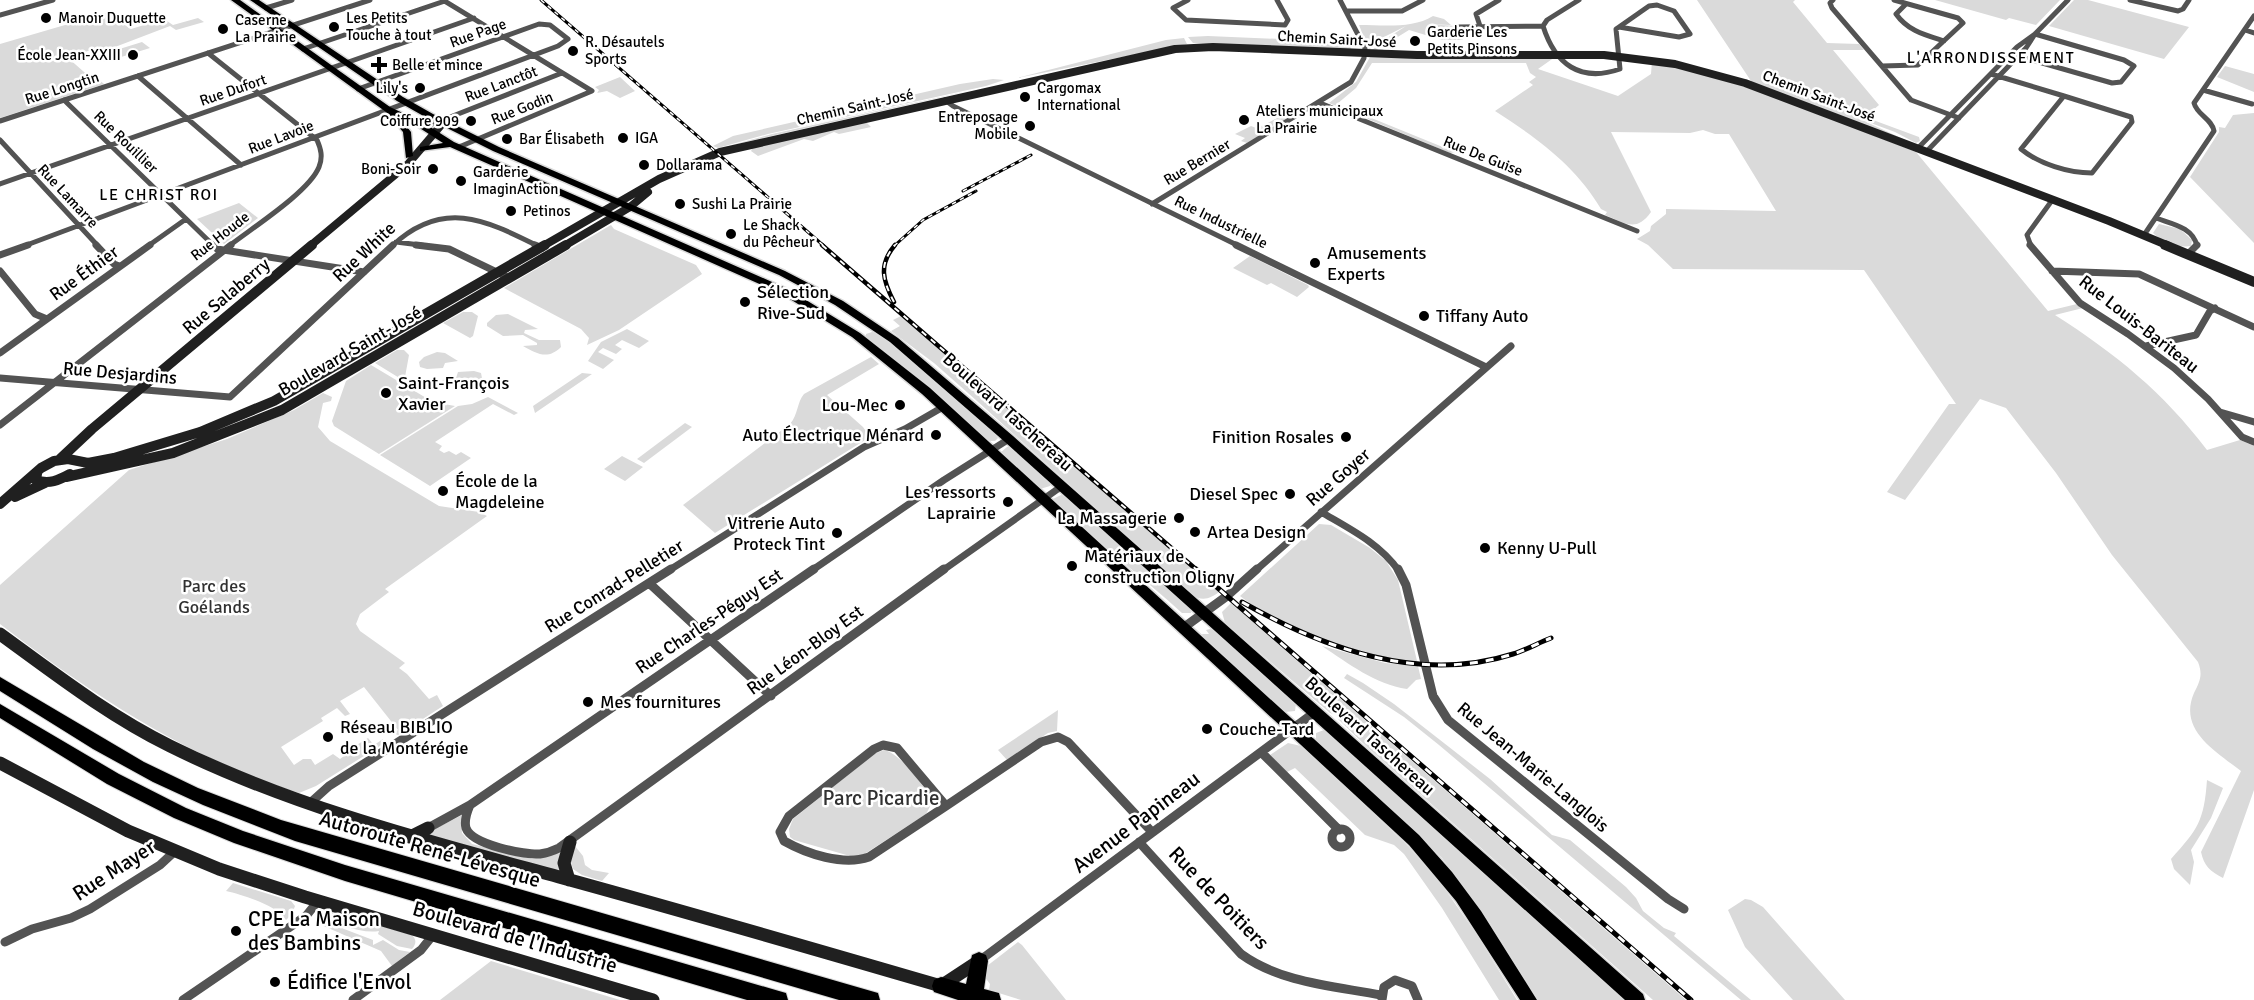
<svg xmlns="http://www.w3.org/2000/svg" width="2254" height="1000" font-family="Signika,sans-serif">
  <style>
    .green { fill: #dadada }
    .lines { fill: none; stroke-linecap: round; stroke-linejoin: round }
    .primary-casing { stroke: #dbdbdb; stroke-width: 3 }
    .highway-casing { stroke: #dbdbdb; stroke-width: 2 }
    .street-far2 { stroke: #535353; stroke-width: 5 }
    .street-far1 { stroke: #535353; stroke-width: 7 }
    .street { stroke: #535353; stroke-width: 9 }
    .secondary-far2 { stroke: #202020; stroke-width: 8 }
    .secondary-far1 { stroke: #202020; stroke-width: 10 }
    .secondary { stroke: #202020; stroke-width: 13 }
    .primary { fill: #000; fill-rule: evenodd }
    .highway { fill: #000; fill-rule: evenodd }
    .rail-far2-casing { stroke: #000; stroke-width: 3 }
    .rail-far1-casing { stroke: #000; stroke-width: 4.5 }
    .rail-casing { stroke: #000; stroke-width: 5 }
    .rail-far2 { stroke: #fff; stroke-width: 1.5; stroke-dasharray: 4.5; stroke-linecap: butt }
    .rail-far1 { stroke: #fff; stroke-width: 2; stroke-dasharray: 6; stroke-linecap: butt }
    .rail { stroke: #fff; stroke-width: 3; stroke-dasharray: 8; stroke-linecap: butt }
    .poi-dot { fill: #000; stroke: #fff; stroke-width: 2 }
    .labels { text-anchor: middle; dominant-baseline: central; stroke-width: 5; stroke-linejoin: round; paint-order: stroke }
    .far-poi-label { font-size: 15px; fill: #000; stroke: #fff; text-anchor: start }
    .far-street-label { font-size: 15px; fill: #000; stroke: #fff }
    .far-neighbourhood-label { font-size: 16px; letter-spacing: 1.5px; fill: #000; stroke: #fff }
    .street-label { font-size: 18px; fill: #000; stroke: #fff }
    .poi-label { font-size: 18px; fill: #000; stroke: #fff; text-anchor: start }
    .park-label { font-size: 18px; fill: #313131; stroke: #fff }
    .near-park-label { font-size: 21px; fill: #313131; stroke: #fff }
    .near-street-label { font-size: 21px; fill: #000; stroke: #fff }
    .near-poi-label { font-size: 21px; fill: #000; stroke: #fff; text-anchor: start }
  </style>
  <rect width="100%" height="100%" fill="#fff"/>
  <!-- green -->
  <path class="green" d="M1697 0H1795L1793 2 1827 43 1859 44 1864 50H1833L1879 105 1865 117 1919 137 1920 141 1916 143 1895 132 1860 119 1912 143 1745 81H1751Z
    M1935 0H2060L2036 25 2009 18 2006 20Z
    M2074 0H2088L2189 27 2164 59 2049 26Z
    M106 13 131 29 164 19 173 25 198 18 204 22 176 30 170 26 115 47 95 49 67 57 92 79 97 78 104 84 0 118V44Z
    M1433 16 1444 19 1451 25 1426 24 1456 26 1463 40H1442L1409 30 1375 51H1371L1381 42 1406 26 1382 38 1369 50 1359 25C1383 25 1412 29 1433 16Z
    M1208 36 1350 42 1351 50 1193 43 1188 37Z
    M1184 38 1187 44 1017 78 1166 40Z
    M142 42 150 48 105 62 97 56Z
    M1370 57H1555L1538 69 1618 96 1651 74 1652 61 1743 84 1916 152 2048 311 2077 304 2083 308 2055 315C2116 354 2163 392 2207 450L2240 440 2254 446V790L2223 878C2210 871 2204 866 2201 852L2241 771C2215 751 2178 730 2194 693 2200 681 2203 675 2198 662L2112 555 2056 473 2006 408 1980 399 1905 500 1887 492 1949 404H1956L1864 270 1673 269 1648 245 1637 239 1650 231 1651 226 1666 214V209L1776 211 1729 134H1715L1703 130 1690 133 1611 132 1651 212C1636 233 1625 223 1605 215L1607 212 1601 209C1576 166 1537 138 1495 111L1533 85 1529 82 1536 77 1530 73 1526 63H1372L1356 88 1337 104 1455 152 1450 153 1329 103 1356 82Z
    M2225 66 2254 74V92L2217 77Z
    M620 77 635 91 620 98 607 91 597 93 599 90 595 87Z
    M993 79 1004 80 986 86 768 134 718 148 713 146 733 136 960 84Z
    M986 87 977 89 728 146 772 134Z
    M2254 113V243L2190 177 2219 132V127L2225 128 2233 115Z
    M1281 116 1287 119 1247 143 1241 141 1245 138 1235 134 1251 126 1256 128 1259 127 1255 123 1262 126Z
    M866 122 871 127 839 134 834 132 813 141 804 139 758 156 751 151 753 147Z
    M239 203 258 218 224 244 197 219Z
    M2159 224 2180 229 2192 240 2191 246C2179 248 2161 242 2153 233Z
    M611 225 614 229 696 265 702 274 619 330 587 345 589 338 581 329 504 288Z
    M1250 256 1308 285 1309 287 1297 297 1271 283 1267 285 1233 268Z
    M463 312H472L478 316 473 336 470 338 443 323Z
    M508 314 538 329 525 330 524 333 539 340H560L561 347C548 360 537 354 523 346L537 345V343L523 335 503 336 487 326V323L496 315Z
    M901 316 1220 591C1211 599 1201 602 1191 594L977 401 934 363 891 331 900 326 893 320Z
    M627 329 649 341 639 348 622 340 615 345 622 349 616 354 603 348 598 352 614 360 603 369 588 361 601 342Z
    M872 332C883 333 993 426 998 438L995 441H987L907 369 866 337V334Z
    M397 350H404L409 355 405 377 401 379 375 363Z
    M437 352 445 353 458 361 445 363 443 368 427 369 420 367 419 362 424 357Z
    M871 357 879 364 827 395 863 427 870 437 715 533 683 505 790 424C798 415 797 402 804 394Z
    M371 365 433 402 455 406 379 454 334 426 332 421 346 381Z
    M474 371 481 373 482 378C471 394 456 388 442 380L456 378 458 372Z
    M582 373 592 374 535 413 533 406Z
    M323 393 332 397 331 401 323 403 318 427 330 441 439 506 479 512 487 516 385 589 389 592 360 614 356 624 360 631 405 663 399 668 407 674 429 699 437 695 443 706 398 735 393 733 398 730 364 687 340 701 350 714 345 716 337 708 321 718 323 721 281 747 294 765 303 759H311L315 765 333 754 340 759 348 753 347 751 368 738 374 745 383 739V744L316 786 299 793C186 757 94 696 0 624V585L129 470 227 439 294 410Z
    M488 397 518 413 514 415 493 404 435 442 442 446 439 450 444 453 449 451 456 455 461 452 471 458 430 486 380 455 458 406 472 404Z
    M685 423 692 427 644 463 637 459Z
    M1007 447H1012L1051 483 1050 486 1040 489 1000 453Z
    M622 456 643 467 625 481 604 469Z
    M1061 495 1066 496 1190 608 1191 613H1182C1140 575 1095 540 1053 502V499Z
    M1319 524 1331 525 1370 548 1386 561 1398 580 1417 661C1355 657 1288 634 1240 596Z
    M1231 603 1686 1000H1653L1368 748 1338 719 1341 716 1330 713 1225 623 1222 612Z
    M1210 629 1215 630 1296 703 1295 711 1285 712 1203 638 1202 634H1209L1206 630Z
    M1322 646 1385 663 1418 666 1421 679 1416 680 1407 689C1375 684 1349 664 1322 646Z
    M1347 674 1363 683 1394 704 1490 779 1552 835 1570 840 1626 887 1636 898 1643 911 1664 928 1676 933 1674 936 1751 1000H1741L1439 745 1404 717 1344 678Z
    M1058 710 1057 731 1048 733 1007 760 998 750Z
    M1324 730 1327 731 1627 1000H1538L1490 923 1442 858 1316 740V733Z
    M1288 743 1301 746 1407 845 1442 885 1477 935 1517 1000H1499L1442 908 1404 854 1394 845 1365 835 1295 768 1287 772 1270 755Z
    M884 750C899 752 928 789 932 803L926 814 863 855 850 856 794 840 790 837 789 829 793 819 874 754Z
    M2207 780 2223 788 2211 818 2191 850 2194 862 2190 885 2174 869 2171 859C2198 829 2204 821 2207 780Z
    M464 814 461 820 462 833 472 844 532 859 560 852 561 872 423 835Z
    M575 846 583 856 585 865 592 870 609 873 602 881 582 875 573 869 570 859Z
    M233 883 291 901 295 906 292 914 286 920C277 905 243 895 226 891Z
    M1745 899 1751 900 1763 907 1845 1000H1793L1745 947 1728 910Z
    M324 912H333L412 935C417 940 416 944 412 949L397 946 378 934 379 931C361 934 337 924 318 915Z
    M323 921 373 940V945L383 940 399 950 410 952 392 966 381 951 319 924Z
    M1018 942 1022 945 1066 1000H1021L989 990 990 984 984 976 987 966Z
    M491 961 620 1000H440Z"/>
  <g class="lines">
    <!-- primary casing -->
    <g class="primary-casing">
      <path id="primary" d="M231 0H240L390 107 424 123 454 142 788 289 860 333 930 388 1419 835 1452 872 1481 911 1537 1000H1520L1456 901 1409 845 922 394 852 337 780 293 450 147 420 151V147L443 143 418 127 400 118 411 132 413 156 406 158 403 132 386 112Z
        M250 0H259L403 97 433 114 499 147 785 271 843 301 898 338 1013 436 1643 994 1645 1000H1625L1005 442 890 342 835 305 779 275 493 151 427 118 397 101Z"/>
    </g>
    <!-- highway casing -->
    <g class="highway-casing">
      <path id="highway" d="M0 677 144 762 198 788 281 820 871 991 878 993 880 1000H839L295 841 203 805 153 782 93 749 0 691Z
        M0 704 119 774 186 808 243 831 345 865 779 991 786 993 788 1000H747L345 881 234 843 174 818 107 784 0 718Z
        M979 952 986 955 988 961 984 989 999 993 1001 1000H958L934 992 932 986 934 980 941 977 966 984 972 955Z"/>
    </g>
    <!-- street-far2 -->
    <path class="street-far2" d="M443 0 592 91 459 147
      M1188 0 1173 8 1186 20 1285 25 1288 20 1277 0
      M1579 0 1547 20 1543 26C1555 64 1580 83 1620 69L1616 29 1619 27
      M1833 0 1830 3 1832 8 1911 100 1959 118
      M2130 0 2178 11 2183 9 2189 0
      M1906 4 1896 14C1908 31 1925 35 1944 41
      M1657 5 1674 11 1690 34 1679 37 1619 27 1649 6Z
      M266 8 292 0
      M1347 11H1402L1423 0
      M0 15 53 0
      M1480 26 1476 14 1499 0
      M1458 27 1543 26
      M2245 30 2254 33
      M303 49 445 1
      M208 53 317 140C321 149 323 157 319 167 309 192 252 228 229 246
      M2011 54 2112 83 2121 82 2134 66 2124 60 2035 34
      M1882 66 1918 65 1963 23 1958 18 1894 0
      M1991 74 2064 96
      M138 76 241 165
      M2203 90 2252 104
      M2064 96 2131 117 2132 122 2092 173C2069 173 2039 164 2021 149Z
      M64 100 214 246
      M945 100 953 106 1239 246
      M1320 103 1637 231
      M0 121 370 0
      M425 127 562 73
      M0 140 98 246
      M1918 148 2017 47 2035 34 2068 0
      M1927 151 2026 48 2035 34
      M0 184 474 18
      M1152 204 1351 82 1364 58 1365 48 1340 0
      M2156 218C2172 224 2193 227 2197 246
      M2144 235 2214 131C2212 119 2197 115 2194 103L2254 16
      M396 242 428 246
      M24 246 558 46 568 39 550 25 539 24 358 89
      M148 246 186 219
      M392 246C442 199 484 219 538 246
      M2031 246 2027 235 2053 199"/>
    <!-- street-far1 -->
    <path class="street-far1" d="M96 245 114 264 119 266
      M213 245 217 249 364 272
      M416 245 449 249 509 278
      M535 245 542 248
      M1236 245 1486 367
      M2030 245 2080 303 2128 334 2174 368 2208 399 2242 437 2254 442
      M2189 253 2197 245
      M0 255 28 245
      M0 271 35 314 47 319
      M2052 271 2139 274 2254 327
      M2146 346 2196 335 2210 311 2215 308
      M0 353 150 245
      M0 378 230 397 393 245
      M2220 412 2254 422
      M0 425 231 245
      M1321 512C1350 529 1379 543 1399 571
      M668 571 864 447 905 429 943 407
      M811 571 944 480 1009 439
      M942 571 1062 486
      M1255 571 1511 346"/>
    <!-- street -->
    <path class="street" d="M1398 569 1406 585 1433 696 1448 720 1668 899 1684 909
      M649 583 771 696
      M1183 628 1227 596 1257 569
      M883 745 897 748 946 806 869 857C843 866 807 854 784 841L780 832 789 816 874 749Z
      M1261 752 1339 830
      M309 804 329 786 671 569
      M470 805C467 812 464 821 466 828 472 845 525 855 540 854 547 853 553 851 559 848L944 569
      M946 806 1041 742 1058 737 1068 742 1152 832
      M428 828 470 805 814 569
      M1332 838a9 9 0 1 1 18 0a9 9 0 1 1-18 0Z
      M1139 842 1241 954C1281 983 1334 986 1381 995
      M5 942 32 929 71 918 90 909 160 865 174 852
      M979 961 1315 712
      M183 1000 306 916 318 901
      M353 1000 421 950 433 935
      M1382 1000 1384 987 1395 980 1412 986 1418 1000"/>
    <!-- secondary-far2 -->
    <path class="secondary-far2" d="M310 246 408 164 443 123
      M543 246 659 179 720 152 1175 49 1213 47 1417 55H1604L1675 64 1745 83 2109 221 2169 246
      M564 246 630 207 648 192"/>
    <!-- secondary-far1 -->
    <path class="secondary-far1" d="M2165 245 2254 282
      M60 459 92 429 312 245
      M37 474 36 480C49 485 59 480 70 474
      M66 477 173 453 282 410 566 245
      M15 497 45 483
      M0 504 41 468 54 461 68 459 88 463 114 458 200 432 274 401 545 245"/>
    <!-- secondary -->
    <path class="secondary" d="M0 634C55 674 109 716 170 746 293 807 427 841 559 877 687 912 814 949 941 986L979 961
      M0 763 128 831 219 869 305 897 653 1000
      M410 837 428 828
      M569 880 564 863 570 842"/>
    <!-- primary -->
    <use href="#primary" class="primary"/>
    <!-- highway -->
    <use href="#highway" class="highway"/>
    <!-- rail-far2 casing -->
    <g class="rail-far2-casing">
      <path id="rail-far2" d="M541 0 824 246
        M963 191 1031 155
        M894 246 923 220 976 191"/>
    </g>
    <!-- rail-far1 casing -->
    <g class="rail-far1-casing">
      <path id="rail-far1" d="M822 245 1198 571
        M894 302C883 281 878 265 895 245"/>
    </g>
    <!-- rail casing -->
    <g class="rail-casing">
      <path id="rail" d="M1196 569 1691 1000
        M1242 602C1323 648 1419 684 1513 654 1526 650 1538 643 1551 638"/>
    </g>
    <!-- rail-far2 -->
    <use href="#rail-far2" class="rail-far2"/>
    <!-- rail-far1 -->
    <use href="#rail-far1" class="rail-far1"/>
    <!-- rail -->
    <use href="#rail" class="rail"/>
  </g>
  <!-- markers -->
  <g class="poi-dot">
    <circle cx="46" cy="18" r="6"/>
    <circle cx="334" cy="27" r="6"/>
    <circle cx="223" cy="29" r="6"/>
    <circle cx="1415" cy="41" r="6"/>
    <circle cx="573" cy="51" r="6"/>
    <circle cx="133" cy="55" r="6"/>
    <path d="M376 56h6v6h6v6h-6v6h-6v-6h-6v-6h6z"/>
    <circle cx="420" cy="88" r="6"/>
    <circle cx="1025" cy="97" r="6"/>
    <circle cx="1244" cy="120" r="6"/>
    <circle cx="471" cy="121" r="6"/>
    <circle cx="1030" cy="126" r="6"/>
    <circle cx="623" cy="138" r="6"/>
    <circle cx="507" cy="139" r="6"/>
    <circle cx="644" cy="165" r="6"/>
    <circle cx="433" cy="169" r="6"/>
    <circle cx="461" cy="181" r="6"/>
    <circle cx="680" cy="204" r="6"/>
    <circle cx="511" cy="211" r="6"/>
    <circle cx="731" cy="234" r="6"/>
    <circle cx="1315" cy="263" r="6"/>
    <circle cx="745" cy="302" r="6"/>
    <circle cx="1424" cy="316" r="6"/>
    <circle cx="386" cy="393" r="6"/>
    <circle cx="900" cy="405" r="6"/>
    <circle cx="936" cy="435" r="6"/>
    <circle cx="1346" cy="437" r="6"/>
    <circle cx="443" cy="491" r="6"/>
    <circle cx="1290" cy="494" r="6"/>
    <circle cx="1008" cy="502" r="6"/>
    <circle cx="1179" cy="518" r="6"/>
    <circle cx="1195" cy="532" r="6"/>
    <circle cx="837" cy="533" r="6"/>
    <circle cx="1485" cy="548" r="6"/>
    <circle cx="1072" cy="566" r="6"/>
    <circle cx="588" cy="702" r="6"/>
    <circle cx="1207" cy="729" r="6"/>
    <circle cx="328" cy="737" r="6"/>
    <circle cx="236" cy="931" r="6"/>
    <circle cx="275" cy="982" r="6"/>
  </g>
  <g class="labels">
    <!-- far-poi labels -->
    <g class="far-poi-label">
      <text x="58" y="18">Manoir Duquette</text>
      <text x="346" y="18">Les Petits<tspan x="346" dy="17">Touche à tout</tspan></text>
      <text x="235" y="20">Caserne<tspan x="235" dy="17">La Prairie</tspan></text>
      <text x="1427" y="32">Garderie Les<tspan x="1427" dy="17">Petits Pinsons</tspan></text>
      <text x="585" y="42">R. Désautels<tspan x="585" dy="17">Sports</tspan></text>
      <text x="121" y="55" text-anchor="end">École Jean-XXIII</text>
      <text x="392" y="65">Belle et mince</text>
      <text x="408" y="88" text-anchor="end">Lily's</text>
      <text x="1037" y="88">Cargomax<tspan x="1037" dy="17">International</tspan></text>
      <text x="1256" y="111">Ateliers municipaux<tspan x="1256" dy="17">La Prairie</tspan></text>
      <text x="1018" y="117" text-anchor="end">Entreposage<tspan x="1018" dy="17">Mobile</tspan></text>
      <text x="459" y="121" text-anchor="end">Coiffure 909</text>
      <text x="635" y="138">IGA</text>
      <text x="519" y="139">Bar Élisabeth</text>
      <text x="656" y="165">Dollarama</text>
      <text x="421" y="169" text-anchor="end">Boni-Soir</text>
      <text x="473" y="172">Garderie<tspan x="473" dy="17">ImaginAction</tspan></text>
      <text x="692" y="204">Sushi La Prairie</text>
      <text x="523" y="211">Petinos</text>
      <text x="743" y="225">Le Shack<tspan x="743" dy="17">du Pêcheur</tspan></text>
    </g>
    <!-- far-street labels -->
    <g class="far-street-label">
      <text transform="translate(478 33) rotate(-20)">Rue Page</text>
      <text transform="translate(1337 39) rotate(3)">Chemin Saint-José</text>
      <text transform="translate(501 84) rotate(-21)">Rue Lanctôt</text>
      <text transform="translate(62 88) rotate(-18)">Rue Longtin</text>
      <text transform="translate(233 90) rotate(-19)">Rue Dufort</text>
      <text transform="translate(1819 96) rotate(21)">Chemin Saint-José</text>
      <text transform="translate(855 107) rotate(-13)">Chemin Saint-José</text>
      <text transform="translate(522 108) rotate(-22)">Rue Godin</text>
      <text transform="translate(281 137) rotate(-21)">Rue Lavoie</text>
      <text transform="translate(126 142) rotate(44)">Rue Rouillier</text>
      <text transform="translate(1483 156) rotate(22)">Rue De Guise</text>
      <text transform="translate(1197 162) rotate(-31)">Rue Bernier</text>
      <text transform="translate(68 196) rotate(47)">Rue Lamarre</text>
      <text transform="translate(1221 222) rotate(26)">Rue Industrielle</text>
      <text transform="translate(220 236) rotate(-38)">Rue Houde</text>
    </g>
    <!-- far-neighbourhood labels -->
    <g class="far-neighbourhood-label">
      <text x="1991" y="58">L'ARRONDISSEMENT</text>
      <text x="159" y="195">LE CHRIST ROI</text>
    </g>
    <!-- street labels -->
    <g class="street-label">
      <text transform="translate(364 252) rotate(-43)">Rue White</text>
      <text transform="translate(84 273) rotate(-36)">Rue Éthier</text>
      <text transform="translate(226 296) rotate(-40)">Rue Salaberry</text>
      <text transform="translate(2139 324) rotate(38)">Rue Louis-Bariteau</text>
      <text transform="translate(350 351) rotate(-30)">Boulevard Saint-José</text>
      <text transform="translate(120 373) rotate(5)">Rue Desjardins</text>
      <text transform="translate(1008 412) rotate(42)">Boulevard Taschereau</text>
      <text transform="translate(1338 477) rotate(-41)">Rue Goyer</text>
      <text transform="translate(614 586) rotate(-32)">Rue Conrad-Pelletier</text>
      <text transform="translate(709 621) rotate(-34)">Rue Charles-Péguy Est</text>
      <text transform="translate(805 650) rotate(-36)">Rue Léon-Bloy Est</text>
      <text transform="translate(1370 736) rotate(42)">Boulevard Taschereau</text>
      <text transform="translate(1533 767) rotate(40)">Rue Jean-Marie-Langlois</text>
    </g>
    <!-- poi labels -->
    <g class="poi-label">
      <text x="1327" y="253">Amusements<tspan x="1327" dy="21">Experts</tspan></text>
      <text x="757" y="292">Sélection<tspan x="757" dy="21">Rive-Sud</tspan></text>
      <text x="1436" y="316">Tiffany Auto</text>
      <text x="398" y="383">Saint-François<tspan x="398" dy="21">Xavier</tspan></text>
      <text x="888" y="405" text-anchor="end">Lou-Mec</text>
      <text x="924" y="435" text-anchor="end">Auto Électrique Ménard</text>
      <text x="1334" y="437" text-anchor="end">Finition Rosales</text>
      <text x="455" y="481">École de la<tspan x="455" dy="21">Magdeleine</tspan></text>
      <text x="996" y="492" text-anchor="end">Les ressorts<tspan x="996" dy="21">Laprairie</tspan></text>
      <text x="1278" y="494" text-anchor="end">Diesel Spec</text>
      <text x="1167" y="518" text-anchor="end">La Massagerie</text>
      <text x="825" y="523" text-anchor="end">Vitrerie Auto<tspan x="825" dy="21">Proteck Tint</tspan></text>
      <text x="1207" y="532">Artea Design</text>
      <text x="1497" y="548">Kenny U-Pull</text>
      <text x="1084" y="556">Matériaux de<tspan x="1084" dy="21">construction Oligny</tspan></text>
      <text x="600" y="702">Mes fournitures</text>
      <text x="340" y="727">Réseau BIBLIO<tspan x="340" dy="21">de la Montérégie</tspan></text>
      <text x="1219" y="729">Couche-Tard</text>
    </g>
    <!-- park labels -->
    <g class="park-label">
      <text x="214" y="586">Parc des<tspan x="214" dy="21">Goélands</tspan></text>
    </g>
    <!-- near-park labels -->
    <g class="near-park-label">
      <text x="881" y="798">Parc Picardie</text>
    </g>
    <!-- near-street labels -->
    <g class="near-street-label">
      <text transform="translate(1136 822) rotate(-37)">Avenue Papineau</text>
      <text transform="translate(430 849) rotate(16)">Autoroute René-Lévesque</text>
      <text transform="translate(114 870) rotate(-33)">Rue Mayer</text>
      <text transform="translate(1219 898) rotate(46)">Rue de Poitiers</text>
      <text transform="translate(515 937) rotate(16)">Boulevard de l'Industrie</text>
    </g>
    <!-- near-poi labels -->
    <g class="near-poi-label">
      <text x="248" y="919">CPE La Maison<tspan x="248" dy="24">des Bambins</tspan></text>
      <text x="287" y="982">Édifice l'Envol</text>
    </g>
  </g>
</svg>
